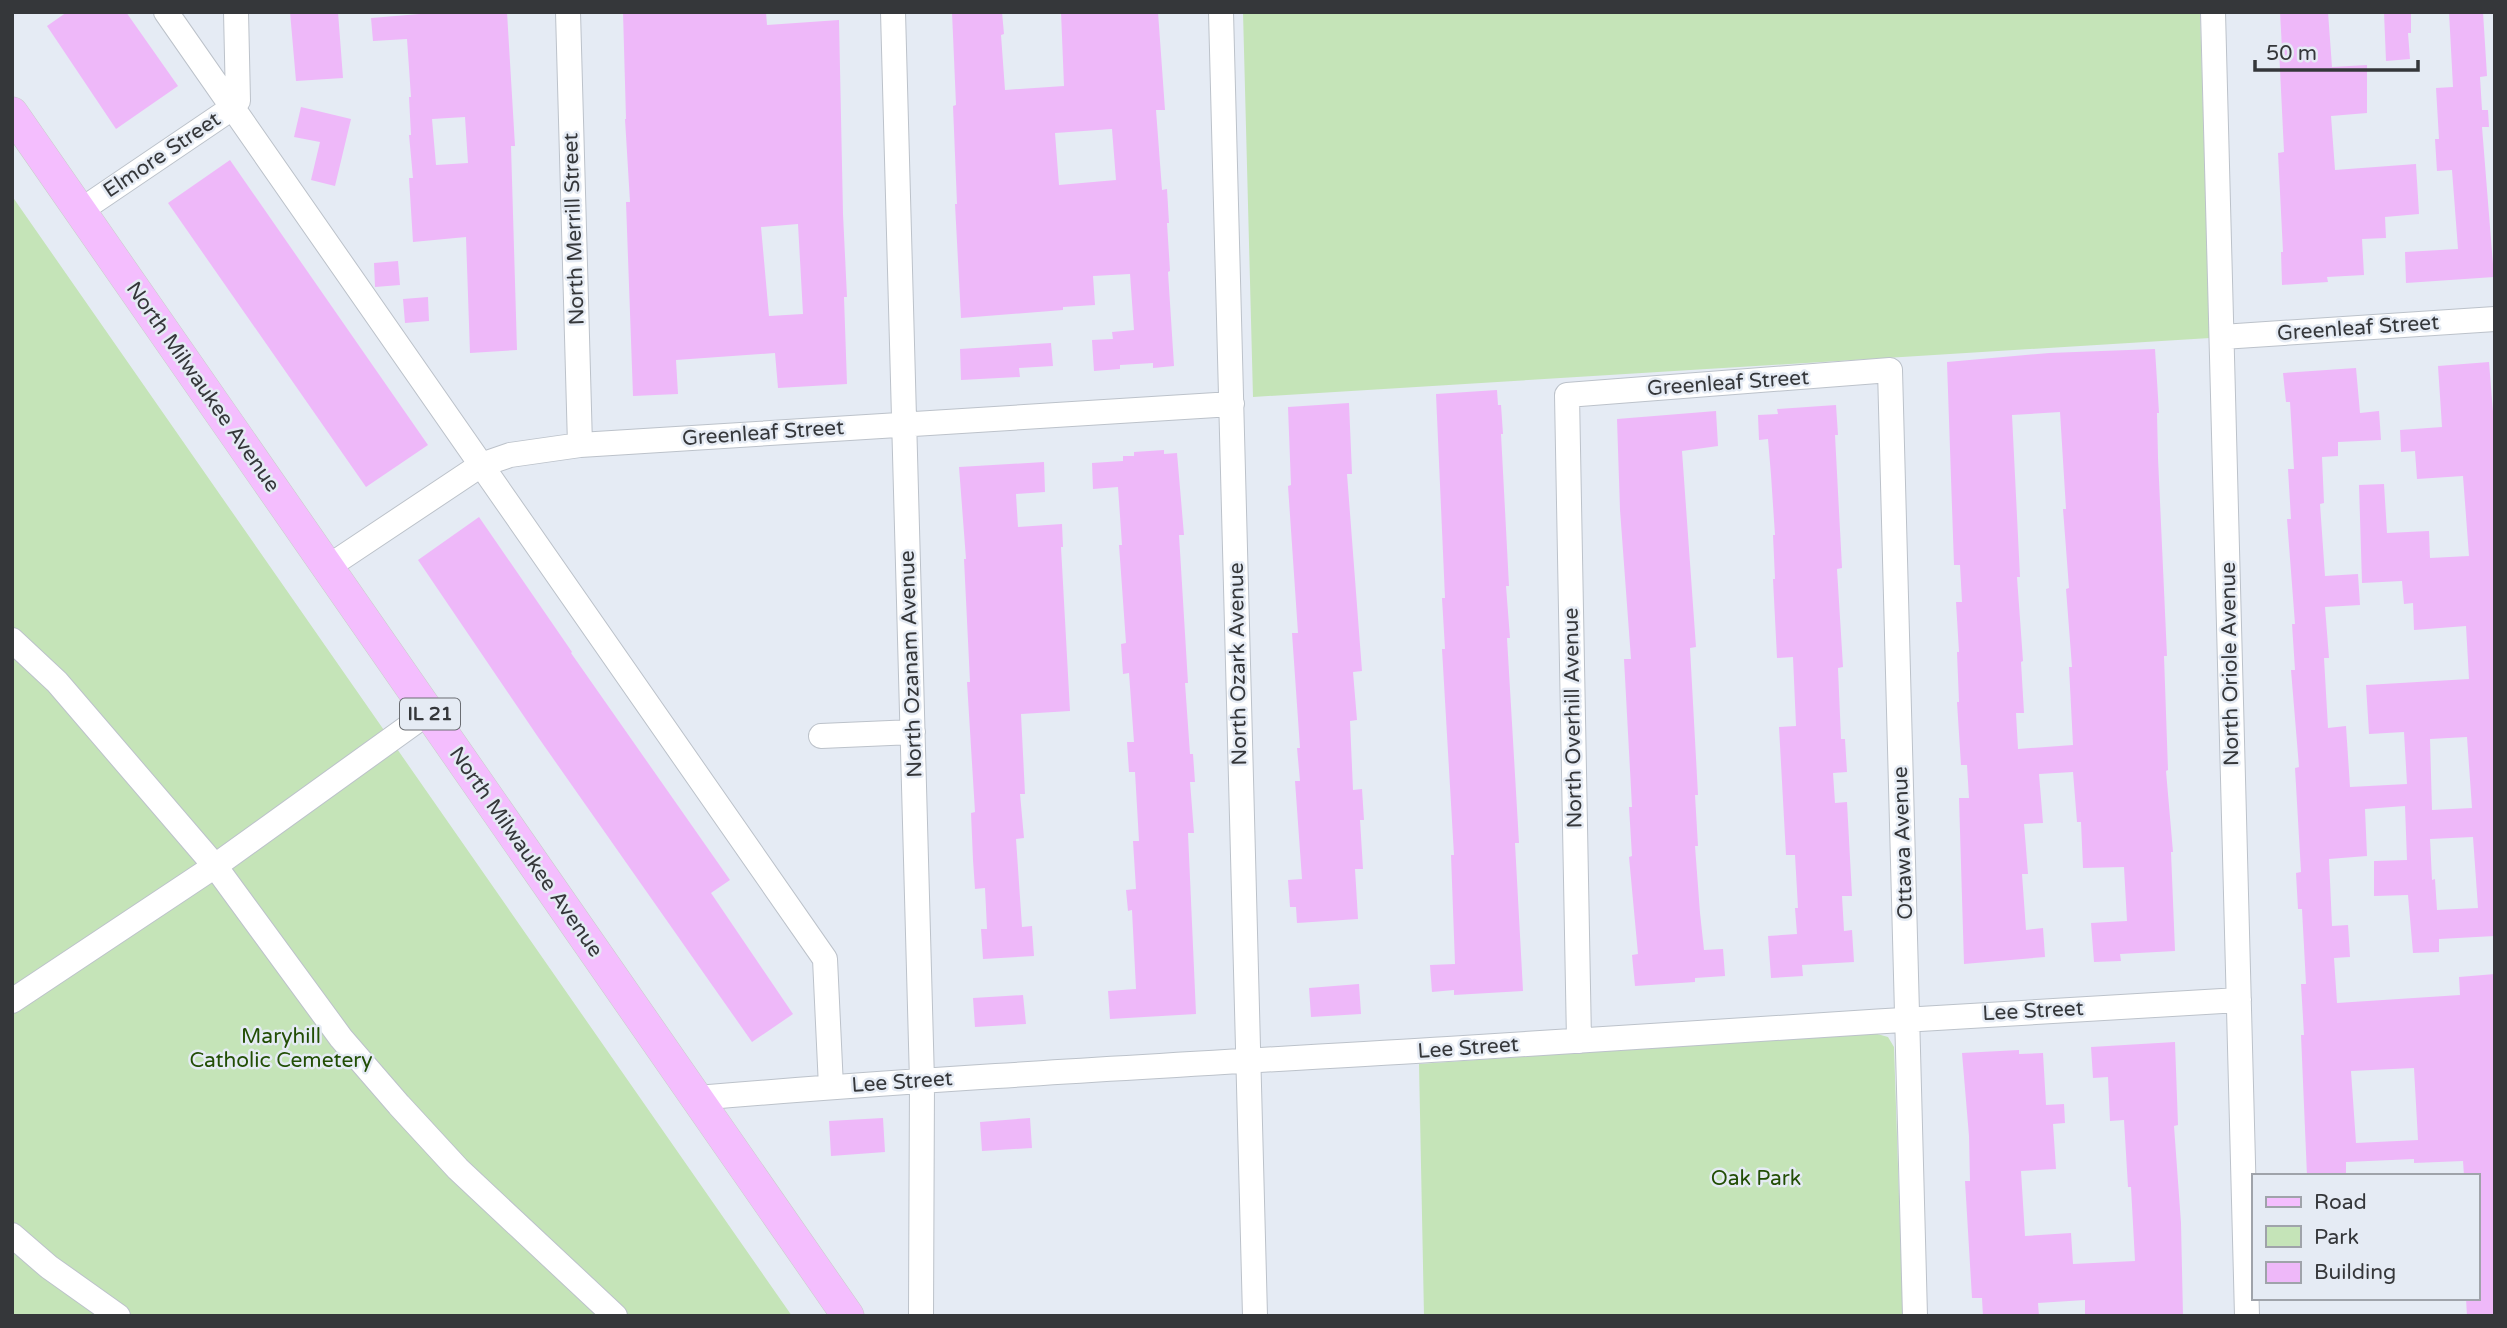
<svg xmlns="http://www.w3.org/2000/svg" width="2507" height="1328" font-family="'Varela Round',sans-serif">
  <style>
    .green { fill: #c5e4b8 }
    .building { fill: #eeb8f9; fill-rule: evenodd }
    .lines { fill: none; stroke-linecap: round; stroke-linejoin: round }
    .minor-casing { stroke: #bcc2ca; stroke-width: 26 }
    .major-casing { stroke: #cacbcc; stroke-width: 33 }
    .minor { stroke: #fff; stroke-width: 24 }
    .major { stroke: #f4befe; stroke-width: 32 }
    .labels { text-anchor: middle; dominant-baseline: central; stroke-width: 5; stroke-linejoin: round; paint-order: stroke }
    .shield { fill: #e5ebf4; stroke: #6a6d72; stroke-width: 2 }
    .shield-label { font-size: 19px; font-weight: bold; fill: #35373a }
    .street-label { font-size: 21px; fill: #35373a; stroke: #e5ebf4 }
    .park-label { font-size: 21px; fill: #224e05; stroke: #e5ebf4 }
  </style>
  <rect width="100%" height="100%" fill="#e5ebf4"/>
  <!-- green -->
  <path class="green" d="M1243 12H2200L2210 338 1253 397Z
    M12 196 792 1316H12Z
    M1870 1032 1888 1037 1894 1047 1903 1316H1424L1419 1064Z"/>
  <!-- building -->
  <path class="building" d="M67 12H126L178 86 116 129 47 26Z
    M290 12H338L343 78 296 81Z
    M444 12H507L515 146H511L517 350 470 353 466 237 413 242 409 178H413L409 135H411L409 97H411L407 39 373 41 371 18ZM465 117 468 163 436 165 432 119Z
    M623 12H766L767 25 839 20 843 214 847 297H844L847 384 778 388 775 353 676 360 678 394 633 396 626 202H630L625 119H626ZM798 224 803 314 769 316 761 227Z
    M952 12H1002L1004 34 1001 35 1005 90 1064 86 1061 12H1158L1165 110H1156L1162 190 1167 189 1169 223H1167L1170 271 1168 272 1174 366 1153 368V363L1120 365V369L1094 371 1092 340 1113 339 1112 332 1134 330 1130 274 1093 276 1095 305 1063 307V310L961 318 955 204H957L953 106 956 105ZM1112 129 1116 180 1059 185 1055 133Z
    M2280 12H2328L2332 67 2367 65V113L2331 116 2335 170 2416 164 2419 214 2385 217 2386 238 2362 239 2364 275 2327 277 2328 282 2282 285 2281 252H2283L2278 153 2284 152 2279 49H2282Z
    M2384 12H2411V33H2408L2410 59 2386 61Z
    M2449 12H2483L2487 76 2480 77 2482 110H2488L2489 127H2482L2494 277 2406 283 2405 252 2458 249 2452 170 2437 171 2435 139H2439L2436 88 2453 87Z
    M301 107 351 119 335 186 311 180 320 142 294 137Z
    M230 160 428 445 366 487 168 203Z
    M398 261 400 285 375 287 374 263Z
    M428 297 429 321 405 323 403 299Z
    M1051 343 1053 366 1019 368 1020 377 961 380 960 349Z
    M2155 349 2159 413H2157L2158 458 2167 656H2164L2168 770 2166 771 2173 852H2171L2175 951 2120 954 2121 961 2094 962 2091 923 2127 921 2124 867 2083 868 2081 822H2077L2073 772 2039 774 2043 823 2024 824 2028 874H2022L2026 930 2043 928 2045 957 1964 964 1959 798H1969L1967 765H1961L1957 702H1959L1957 652H1959L1956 602H1962L1960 565H1954L1947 362 2049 353ZM2060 412 2066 509H2063L2069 588 2066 589 2072 667H2069L2073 745 2018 749 2016 713H2024L2021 662 2023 661 2017 577H2020L2012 415Z
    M2489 362 2495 437V936L2439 939V952L2413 953 2408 895 2374 896V861L2407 860 2405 806 2365 809 2367 856 2329 859 2332 926 2348 925 2350 957 2334 958 2337 1003 2460 995 2459 977 2495 974V1316H2467L2466 1298H2477V1176H2464L2463 1161 2414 1163V1159L2346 1162V1176H2307L2301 1035H2304L2301 984H2306L2302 909H2298L2296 873 2301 872 2295 768 2299 767 2291 670H2295L2292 624H2295L2287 519H2291L2288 469H2294L2290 402H2286L2283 373 2356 368 2360 413 2379 411 2381 440 2338 442V456L2322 457 2324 503 2320 504 2325 576 2358 574 2360 605 2325 607 2329 658H2324L2328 728 2346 726 2350 787 2407 784 2404 732 2369 734 2366 685 2469 679 2466 626 2414 630 2413 603 2404 604 2402 581 2362 583 2359 485 2384 484 2387 533 2429 531 2430 558 2469 556 2463 476 2417 479 2415 451 2401 452 2400 430 2442 427 2438 366ZM2467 737 2472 808 2432 810 2430 739ZM2473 837 2478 908 2437 910 2435 879 2432 880 2430 839ZM2414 1068 2418 1140 2356 1143 2351 1071Z
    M1497 390 1498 405H1501L1503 434H1501L1509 586H1506L1510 638H1507L1519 843H1515L1523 991 1454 995V990L1432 992 1430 965 1455 964 1451 855H1454L1442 649H1445L1442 598H1445L1436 394Z
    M1349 403 1352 474H1347L1362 671 1353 672 1357 720 1350 721 1353 790 1362 789 1364 820H1360L1363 869H1355L1358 919 1297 923 1296 907H1290L1288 880 1302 879 1295 781H1300L1297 748H1300L1292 633H1298L1288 486 1291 485 1288 407Z
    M1836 405 1838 435H1835L1842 568 1837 569 1843 667 1838 668 1841 739H1845L1847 772 1833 773 1835 803 1847 802 1852 896H1842L1844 931 1852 930 1854 962 1802 965 1803 976 1771 978 1768 936 1797 934 1795 908H1798L1795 855H1786L1779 727 1796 726 1793 657 1777 658 1773 579H1775L1773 535H1775L1771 475 1768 439 1759 440 1758 415 1778 414 1777 409Z
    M1716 411 1718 446 1682 451 1696 647 1690 648 1698 795H1695L1698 846H1695L1700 913 1704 950 1723 949 1725 976 1695 978V982L1635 986 1632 955 1638 954 1629 857 1632 856 1629 807H1632L1624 659H1631L1620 510 1617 419Z
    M1164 450V454L1177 453 1184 535H1179L1188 683H1185L1190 754H1193L1195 782H1190L1194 833H1188L1196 1014 1110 1019 1108 991 1136 989 1132 910 1128 911 1126 890 1136 889 1133 841H1139L1135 772H1129L1127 742H1134L1129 673 1123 674 1121 644 1126 643 1119 545H1122L1118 487 1093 489 1092 463 1123 461V456H1134V452Z
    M1044 462 1045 492 1016 494 1018 527 1062 524 1063 547H1061L1070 711 1021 714 1025 794H1020L1024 838 1016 839 1022 927 1032 926 1034 956 983 959 981 929H987L985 888 975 889 973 860 971 813 975 812 967 682H970L964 559H966L959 467Z
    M479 517 572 652 571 653 730 880 711 893 793 1014 752 1042 538 737 418 560Z
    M1359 984 1361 1014 1311 1017 1309 988Z
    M1023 995 1026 1024 975 1027 973 998Z
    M2175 1042 2178 1125 2174 1126 2181 1223 2183 1316H2085V1300L2038 1303 2039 1316H1983L1982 1298H1972L1965 1181H1970L1969 1136 1962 1053 2019 1050V1054L2043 1053 2046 1105 2064 1104 2065 1123 2053 1124 2056 1169 2021 1171 2025 1236 2071 1233 2073 1264 2135 1261 2131 1187H2128L2124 1120 2110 1121 2108 1077 2093 1078 2091 1047Z
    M883 1118 885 1152 831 1156 829 1121Z
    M1030 1118 1032 1148 982 1151 980 1122Z"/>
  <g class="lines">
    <!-- minor casing -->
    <g class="minor-casing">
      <path id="minor" d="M166 12 825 959 831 1087
        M568 12 580 445
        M893 12 922 1081 921 1316
        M1221 12 1255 1316
        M2213 12 2247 1316
        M80 211 232 108 238 101 236 12
        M2222 337 2495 319
        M328 567 481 465 510 455 580 445 1232 404
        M12 640 57 682 215 866 341 1038 399 1105 458 1169 615 1316
        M821 736 913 732
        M12 1001 215 866 429 712
        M1579 1041 1567 395 1890 370 1915 1316
        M697 1098C947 1077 1198 1064 1448 1049 1712 1033 1975 1014 2239 1000
        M12 1235 49 1267 118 1316"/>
    </g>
    <!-- major casing -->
    <g class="major-casing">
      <path id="major" d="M12 113 848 1316"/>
    </g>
    <!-- minor -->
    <use href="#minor" class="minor"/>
    <!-- major -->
    <use href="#major" class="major"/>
  </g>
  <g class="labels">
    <!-- shield labels -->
    <rect class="shield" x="400" y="698.5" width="60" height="31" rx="5"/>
    <g class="shield-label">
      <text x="430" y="714">IL 21</text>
    </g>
    <!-- street labels -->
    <g class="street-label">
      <text transform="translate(162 155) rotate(-34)">Elmore Street</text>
      <text transform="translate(574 229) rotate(-92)">North Merrill Street</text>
      <text transform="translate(2358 328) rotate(-4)">Greenleaf Street</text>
      <text transform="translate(1728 383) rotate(-4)">Greenleaf Street</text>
      <text transform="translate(203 387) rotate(55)">North Milwaukee Avenue</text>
      <text transform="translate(763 433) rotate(-4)">Greenleaf Street</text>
      <text transform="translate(911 664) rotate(-92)">North Ozanam Avenue</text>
      <text transform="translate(1238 664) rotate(-91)">North Ozark Avenue</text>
      <text transform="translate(2230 664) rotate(-91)">North Oriole Avenue</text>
      <text transform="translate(1573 718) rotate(-91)">North Overhill Avenue</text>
      <text transform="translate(1903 843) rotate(-92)">Ottawa Avenue</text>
      <text transform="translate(526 852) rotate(55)">North Milwaukee Avenue</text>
      <text transform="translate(2033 1011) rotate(-3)">Lee Street</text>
      <text transform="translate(1468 1048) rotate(-4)">Lee Street</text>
      <text transform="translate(902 1082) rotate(-4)">Lee Street</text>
    </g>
    <!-- park labels -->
    <g class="park-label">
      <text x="281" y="1036">Maryhill<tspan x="281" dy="24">Catholic Cemetery</tspan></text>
      <text x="1756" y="1178">Oak Park</text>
    </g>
  </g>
  <!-- border -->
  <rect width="2507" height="1328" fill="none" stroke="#35373a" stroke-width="28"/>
  <!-- legend -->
  <rect x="2252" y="1174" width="228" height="126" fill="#e5ebf4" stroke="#9fa3aa" stroke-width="2"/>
  <rect x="2266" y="1197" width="35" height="10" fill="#f4befe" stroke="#9fa3aa" stroke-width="2"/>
  <text x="2314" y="1209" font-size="21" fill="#35373a">Road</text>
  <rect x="2266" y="1226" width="35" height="21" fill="#c5e4b8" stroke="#9fa3aa" stroke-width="2"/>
  <text x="2314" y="1244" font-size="21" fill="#35373a">Park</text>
  <rect x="2266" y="1262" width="35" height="21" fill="#eeb8f9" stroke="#9fa3aa" stroke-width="2"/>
  <text x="2314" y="1279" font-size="21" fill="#35373a">Building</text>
  <!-- scale -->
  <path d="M2255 60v10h163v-10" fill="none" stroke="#35373a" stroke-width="3.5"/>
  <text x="2266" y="60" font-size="21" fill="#35373a" stroke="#e5ebf4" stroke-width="5" paint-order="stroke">50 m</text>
</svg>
